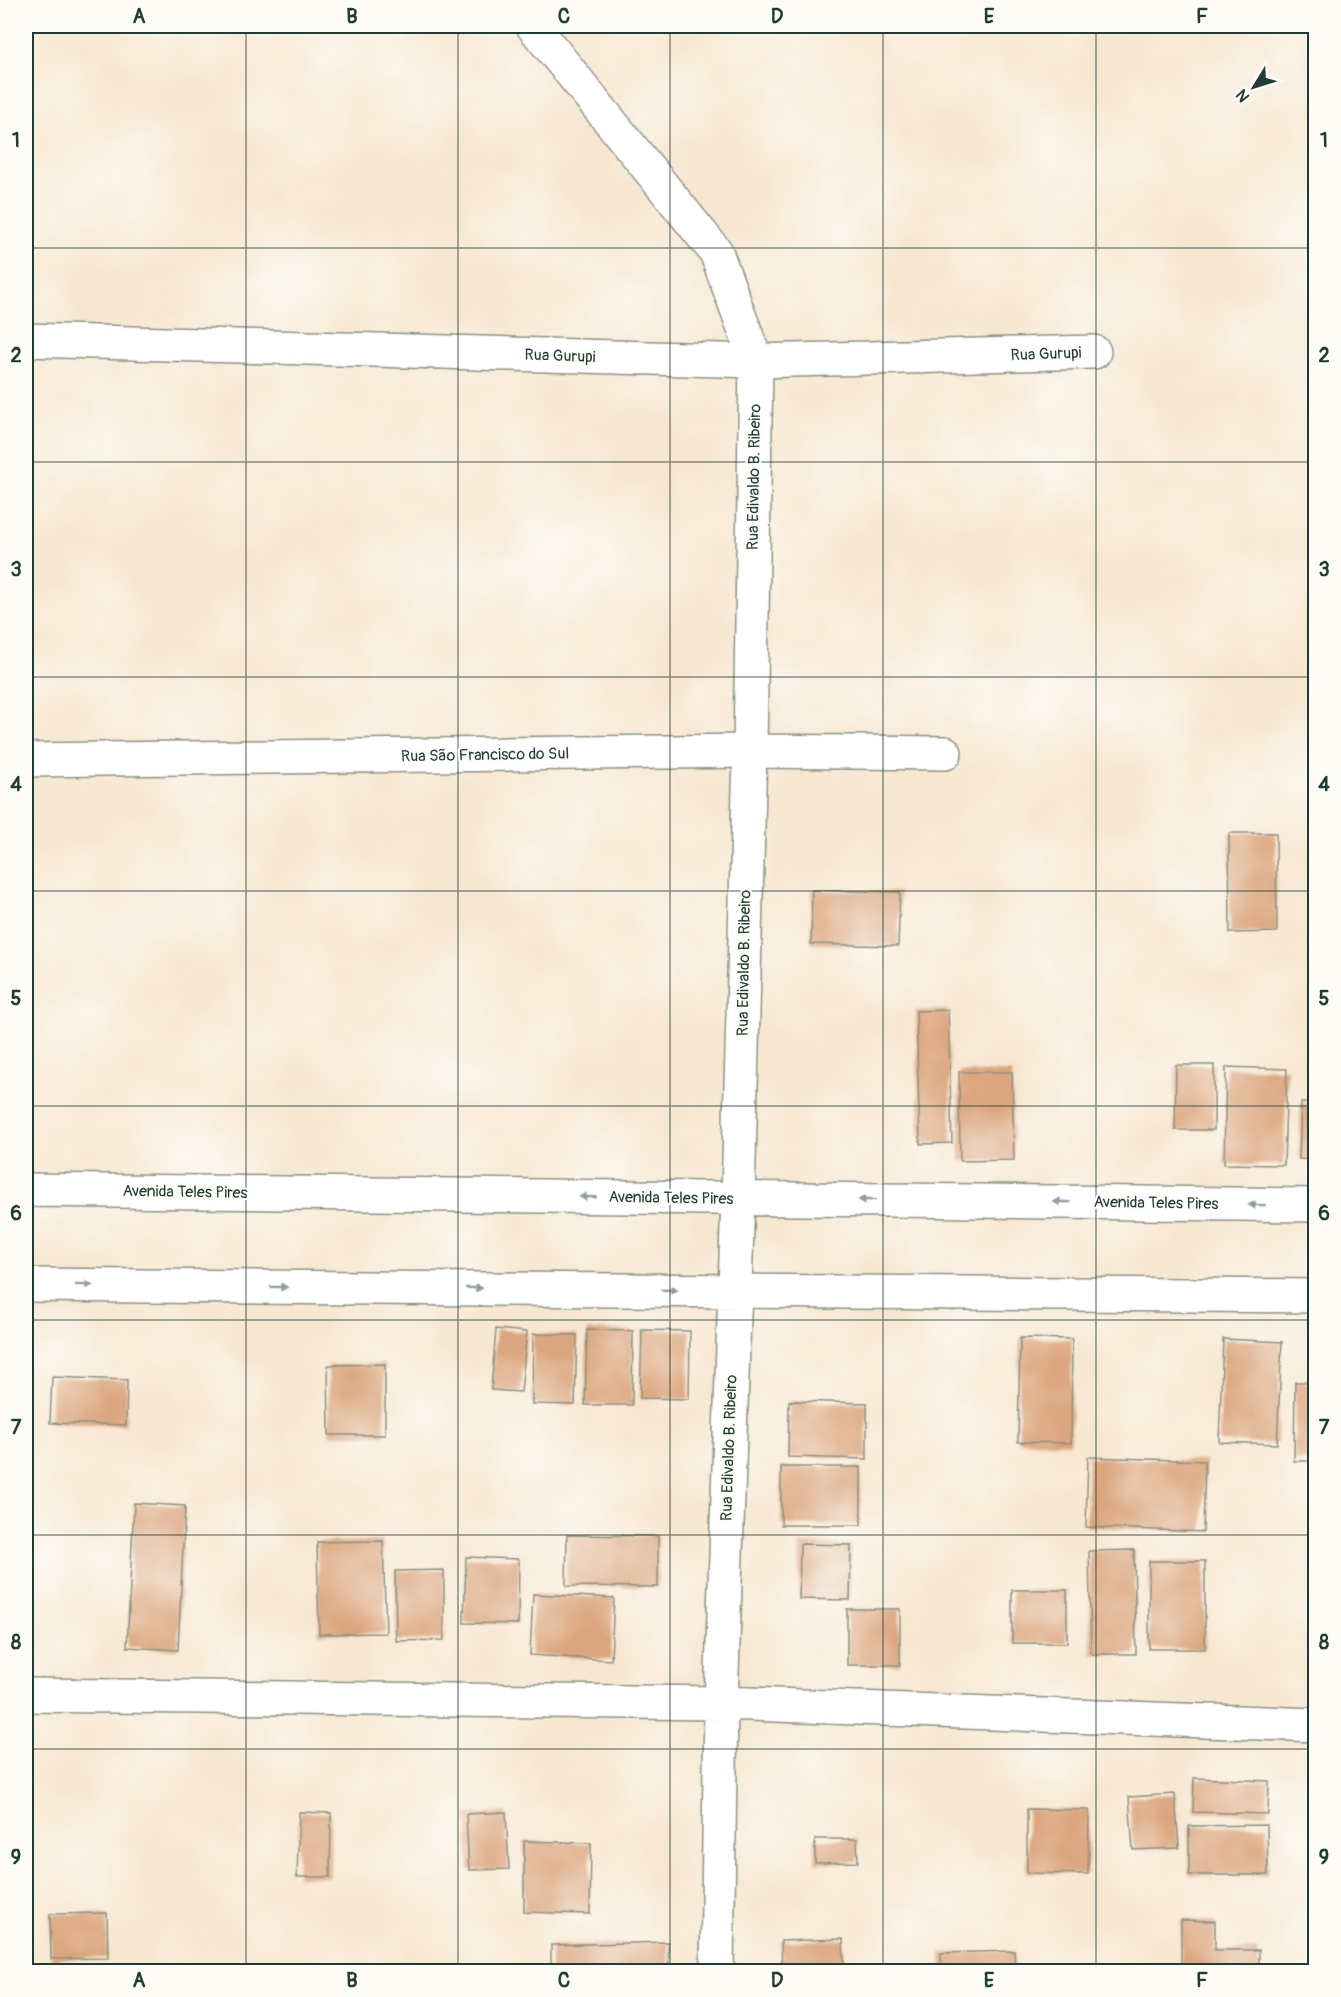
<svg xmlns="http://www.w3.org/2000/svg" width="1341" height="1997" font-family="Pangolin,sans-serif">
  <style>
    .building { fill: #dba57d }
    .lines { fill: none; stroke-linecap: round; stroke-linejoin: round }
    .street-casing { stroke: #8b9282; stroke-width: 36 }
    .street { stroke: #fff; stroke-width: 33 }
    .oneway { fill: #8f9e9a }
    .grid { fill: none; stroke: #1f3d34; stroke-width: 1.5; stroke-opacity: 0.55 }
    .labels { text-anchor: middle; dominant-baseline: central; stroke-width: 4.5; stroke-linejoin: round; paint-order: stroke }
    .street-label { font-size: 16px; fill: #1f3d34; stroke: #fdfcf7 }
    .neatline { fill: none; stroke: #1f3d34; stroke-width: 2 }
    .grid-label { font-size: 20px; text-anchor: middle; font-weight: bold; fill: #1f3d34 }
  </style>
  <rect width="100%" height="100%" fill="#fdfcf7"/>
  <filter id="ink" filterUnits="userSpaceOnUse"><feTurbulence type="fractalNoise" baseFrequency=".0167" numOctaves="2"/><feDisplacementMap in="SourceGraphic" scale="12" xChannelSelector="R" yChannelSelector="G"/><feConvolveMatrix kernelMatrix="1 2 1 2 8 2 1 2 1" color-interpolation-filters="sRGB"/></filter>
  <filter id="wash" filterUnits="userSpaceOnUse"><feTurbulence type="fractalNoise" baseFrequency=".008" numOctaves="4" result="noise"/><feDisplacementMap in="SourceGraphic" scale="24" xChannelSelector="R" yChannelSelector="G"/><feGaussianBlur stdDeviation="1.35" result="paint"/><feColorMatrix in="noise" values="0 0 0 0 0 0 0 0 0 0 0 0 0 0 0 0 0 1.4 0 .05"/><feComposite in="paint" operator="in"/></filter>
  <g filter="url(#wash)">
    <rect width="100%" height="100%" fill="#f7e7d1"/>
    <g id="blocks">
      <!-- building -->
      <path class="building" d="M1229 833H1276L1277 932 1230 933Z
        M812 890 900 892 898 946 811 944Z
        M948 1010 952 1143 920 1144 916 1011Z
        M1176 1065H1214V1130H1175Z
        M1226 1067 1287 1069 1284 1165 1224 1164Z
        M959 1072H1012L1014 1160 960 1161Z
        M1301 1103 1316 1104V1160L1299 1159Z
        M496 1329 527 1332 521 1392 491 1390Z
        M587 1330 633 1331 632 1405H585Z
        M642 1330 690 1331 689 1399 640 1398Z
        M533 1334 577 1335 575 1405 532 1404Z
        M1020 1338 1072 1339 1071 1443 1018 1442Z
        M1223 1339 1282 1342 1277 1444 1219 1442Z
        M385 1364V1435H329L328 1365Z
        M52 1377 127 1380 126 1425 50 1423Z
        M1295 1382H1316V1461H1294Z
        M789 1401 867 1403V1459L788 1457Z
        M1088 1457 1205 1461 1203 1532 1086 1527Z
        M781 1467H861V1525H781Z
        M134 1503 185 1506 178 1650 127 1647Z
        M567 1535 658 1536V1587L566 1586Z
        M383 1541 386 1633 319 1634 317 1542Z
        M800 1544 851 1545 850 1600 799 1599Z
        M1134 1550 1136 1654H1091L1089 1551Z
        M466 1557 519 1559 518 1624 464 1623Z
        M1149 1561H1205V1649H1149Z
        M444 1570V1640L396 1641 395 1571Z
        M1012 1590H1067V1643H1012Z
        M533 1594 614 1598 611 1660 530 1655Z
        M847 1609H900V1665H847Z
        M1194 1778 1269 1781 1268 1814 1193 1812Z
        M1175 1794 1179 1848 1133 1850 1129 1797Z
        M1027 1809 1089 1810 1088 1874 1027 1873Z
        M299 1812 331 1813 330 1877H297Z
        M506 1812 509 1869 469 1870 466 1814Z
        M1267 1825 1268 1875H1189V1826Z
        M815 1839H857L858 1862 815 1863Z
        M524 1841 591 1843 590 1914 524 1912Z
        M107 1913 108 1958 51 1959 50 1914Z
        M1181 1920 1215 1921V1950H1259V1972H1181Z
        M843 1939 844 1972H782L781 1941Z
        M668 1942 669 1972H551V1945Z
        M1014 1951 1015 1972H941V1953Z"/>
    </g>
  </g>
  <g filter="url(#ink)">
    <use href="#blocks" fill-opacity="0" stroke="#8b9282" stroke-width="1.5"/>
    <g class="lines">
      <!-- street casing -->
      <g class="street-casing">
        <path id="street" d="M533 26 716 252 756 361 750 751 738 1198 721 1703 717 1972
          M26 340 756 361 1094 352
          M26 760 750 751 945 753
          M26 1190 1316 1205
          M26 1285 1316 1296
          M26 1695 721 1703 1316 1725"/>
      </g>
      <!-- street -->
      <use href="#street" class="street"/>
    </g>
    <!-- one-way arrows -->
    <defs><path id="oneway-solid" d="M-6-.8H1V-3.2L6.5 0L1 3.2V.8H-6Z" transform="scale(1.5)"/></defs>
    <g class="oneway">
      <use href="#oneway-solid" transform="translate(588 1197) rotate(-179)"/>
      <use href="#oneway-solid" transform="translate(867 1200) rotate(-179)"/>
      <use href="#oneway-solid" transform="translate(1062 1202) rotate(-179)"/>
      <use href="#oneway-solid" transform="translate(1257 1205) rotate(-179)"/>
      <use href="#oneway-solid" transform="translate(84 1285) rotate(1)"/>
      <use href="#oneway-solid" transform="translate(279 1287) rotate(1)"/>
      <use href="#oneway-solid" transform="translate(474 1288) rotate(1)"/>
      <use href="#oneway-solid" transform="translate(669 1290) rotate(1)"/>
    </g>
  </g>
  <!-- grid -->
  <path class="grid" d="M246 26V1972M458 26V1972M670 26V1972M883 26V1972M1096 26V1972M26 248H1316M26 462H1316M26 677H1316M26 891H1316M26 1106H1316M26 1320H1316M26 1535H1316M26 1749H1316"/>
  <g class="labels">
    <!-- street labels -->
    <g class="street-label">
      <text transform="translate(1046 354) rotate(-2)">Rua Gurupi</text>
      <text transform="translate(560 356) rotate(2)">Rua Gurupi</text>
      <text transform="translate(754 477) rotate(-89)">Rua Edivaldo B. Ribeiro</text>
      <text transform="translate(485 755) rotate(-1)">Rua São Francisco do Sul</text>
      <text transform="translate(744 963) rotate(-89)">Rua Edivaldo B. Ribeiro</text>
      <text transform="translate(185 1192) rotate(1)">Avenida Teles Pires</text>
      <text transform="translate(671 1198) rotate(1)">Avenida Teles Pires</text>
      <text transform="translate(1156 1203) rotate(1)">Avenida Teles Pires</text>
      <text transform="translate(729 1448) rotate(-88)">Rua Edivaldo B. Ribeiro</text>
    </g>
  </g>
  <!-- margin -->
  <rect width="1341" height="1997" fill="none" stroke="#fdfcf7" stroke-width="66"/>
  <!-- north arrow -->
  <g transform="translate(1254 87) rotate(232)" stroke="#fdfcf7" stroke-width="4.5" paint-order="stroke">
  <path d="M0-4.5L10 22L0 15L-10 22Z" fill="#1f3d34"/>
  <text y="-9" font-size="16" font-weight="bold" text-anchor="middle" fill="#1f3d34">N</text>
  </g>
  <rect x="33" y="33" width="1275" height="1931" class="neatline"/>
  <g class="grid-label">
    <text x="139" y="23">A</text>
    <text x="352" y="23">B</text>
    <text x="564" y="23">C</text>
    <text x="777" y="23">D</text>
    <text x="989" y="23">E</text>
    <text x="1202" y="23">F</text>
    <text x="16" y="147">1</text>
    <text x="1324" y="147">1</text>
    <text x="16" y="362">2</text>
    <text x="1324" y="362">2</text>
    <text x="16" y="576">3</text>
    <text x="1324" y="576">3</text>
    <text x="16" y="791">4</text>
    <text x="1324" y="791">4</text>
    <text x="16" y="1005">5</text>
    <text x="1324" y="1005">5</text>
    <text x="16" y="1220">6</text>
    <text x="1324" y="1220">6</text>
    <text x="16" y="1434">7</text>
    <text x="1324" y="1434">7</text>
    <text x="16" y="1649">8</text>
    <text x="1324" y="1649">8</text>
    <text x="16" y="1864">9</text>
    <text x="1324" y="1864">9</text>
    <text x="139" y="1987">A</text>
    <text x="352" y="1987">B</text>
    <text x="564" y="1987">C</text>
    <text x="777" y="1987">D</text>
    <text x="989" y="1987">E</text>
    <text x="1202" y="1987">F</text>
  </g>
</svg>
